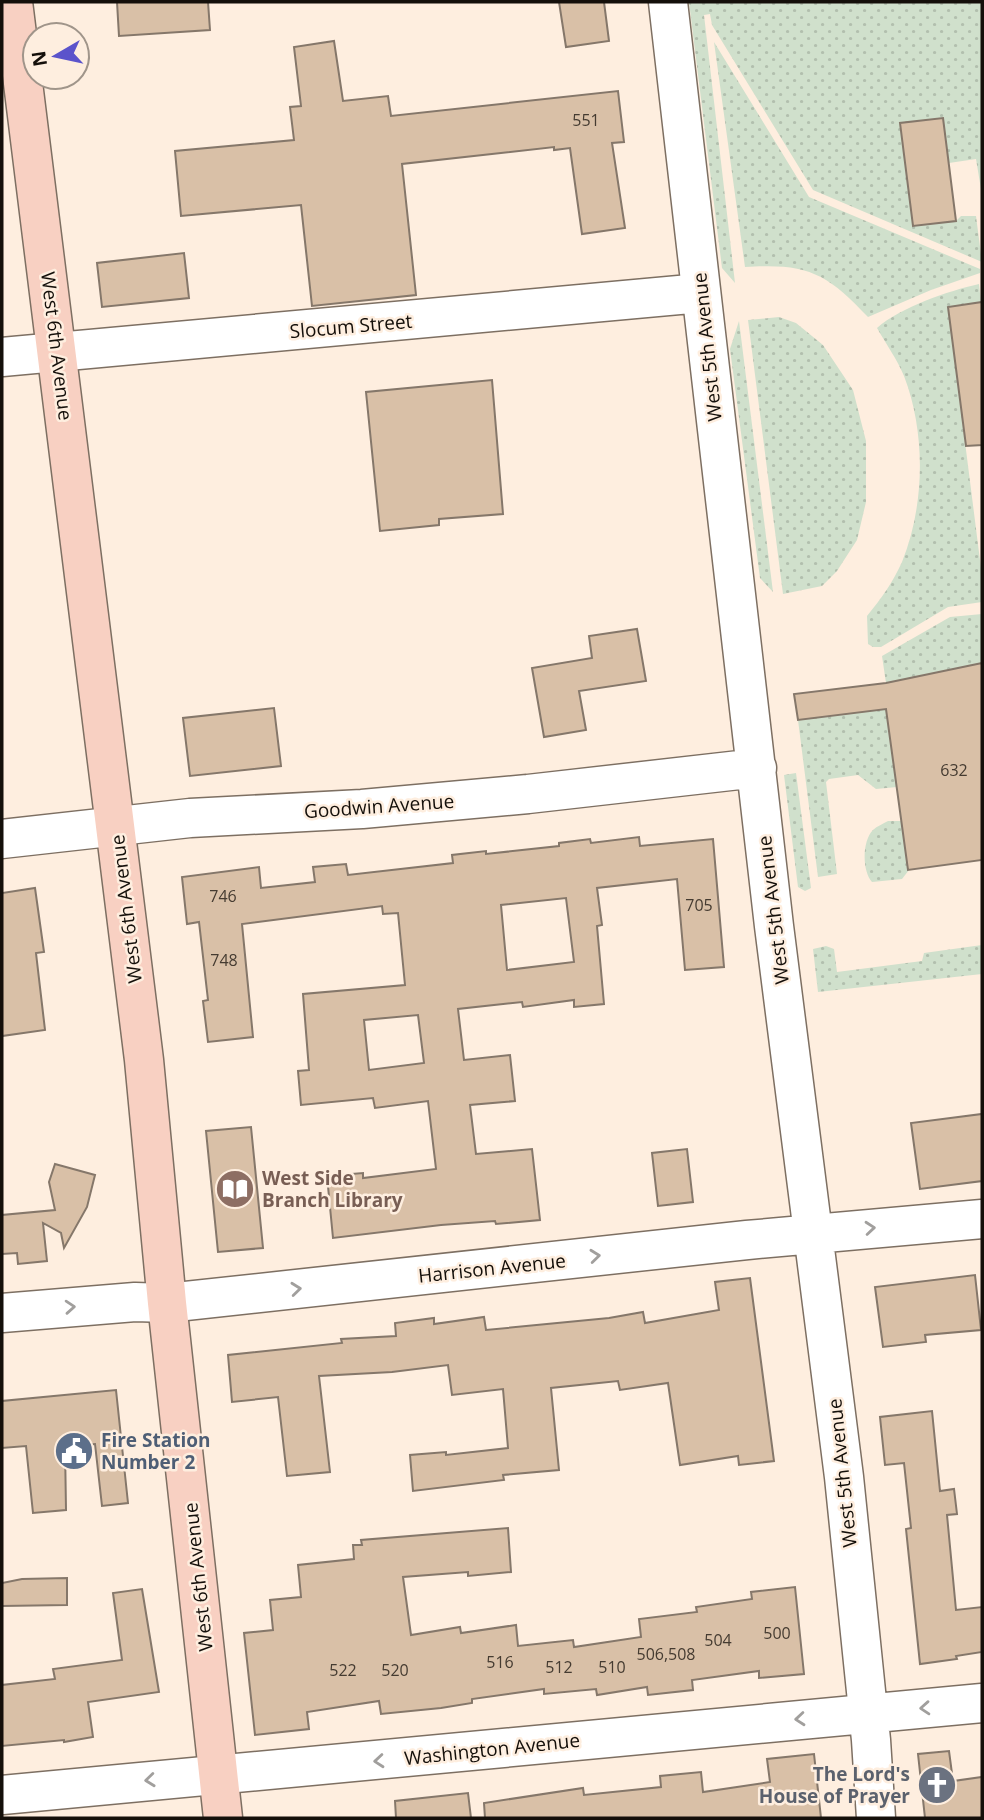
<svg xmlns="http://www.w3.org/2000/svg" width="984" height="1820" font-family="'Open Sans',sans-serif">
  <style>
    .grass { fill: url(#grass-dots) }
    .building { fill: #d9c0a7; stroke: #85776a; stroke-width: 2; fill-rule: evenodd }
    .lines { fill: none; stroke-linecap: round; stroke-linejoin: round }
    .street-casing { stroke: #7d6f62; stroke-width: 41 }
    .secondary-casing { stroke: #7d6f62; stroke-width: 41 }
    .street { stroke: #fff; stroke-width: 38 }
    .secondary { stroke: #f8d0c2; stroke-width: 38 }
    .oneway { stroke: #a19f9d }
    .labels { text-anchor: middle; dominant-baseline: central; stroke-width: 5; stroke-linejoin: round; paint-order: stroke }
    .number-label { font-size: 16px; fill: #453b31 }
    .street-label { font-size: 19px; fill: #140f0a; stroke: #feeedf }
    .education-label { font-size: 19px; font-weight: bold; fill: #785e54; stroke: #feeedf; text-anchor: start }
    .service-label { font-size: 19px; font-weight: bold; fill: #4e5e75; stroke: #feeedf; text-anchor: start }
    .worship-label { font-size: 19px; font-weight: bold; fill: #5b616d; stroke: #feeedf; text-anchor: end }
  </style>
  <defs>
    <pattern id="grass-dots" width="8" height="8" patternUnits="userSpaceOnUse" patternTransform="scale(1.75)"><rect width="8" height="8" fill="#d0e0cc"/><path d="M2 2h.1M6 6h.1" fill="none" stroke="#b2bfae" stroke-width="1.8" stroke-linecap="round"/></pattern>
  </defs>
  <rect width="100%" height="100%" fill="#feeedf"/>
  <!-- grass -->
  <path class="grass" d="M689 2H982V195L976 159 949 163 943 118 900 123 913 226 956 221 961 216H976L982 262 813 190 712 25 710 14 704 15 735 283 722 268Z
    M714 42 809 197 980 269V273L931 290 868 317C826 272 806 263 745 267Z
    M979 284 981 303 948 308 982 576V602L948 607 881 647H873L868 644 867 616C881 599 893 582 902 562 925 505 926 433 904 376 897 359 886 344 877 328 901 307 948 291 979 284Z
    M779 317 796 323 823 345 853 390 866 441V502L857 540 837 571 822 586 783 594 748 320Z
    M739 321 773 592 760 578 730 349Z
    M982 614V663L886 683 882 656 950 617Z
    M886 709 897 787 876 789 858 775 829 779 826 782 837 874 818 877 798 720Z
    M796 773 811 888 805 891 798 887 784 775Z
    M888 821H901L909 870 902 879 872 882C862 871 862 841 873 830 877 826 883 824 888 821Z
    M982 945V974L818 992 813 949 826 946 834 949 837 972 922 961 924 953Z"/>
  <!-- building -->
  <path class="building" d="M117 2H208L210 30 119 36Z
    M559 2H604L609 41 566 47Z
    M334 41 343 101 388 96 391 116 618 91 624 142 612 143 625 228 582 234 570 148 554 150V147L402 164 416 295 312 306 301 205 181 216 175 151 294 140 290 107 301 106 294 47Z
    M943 118 956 221 913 226 900 123Z
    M184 253 189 298 102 307 97 263Z
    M982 302V445L966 446 948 307Z
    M492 380 503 514 439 519V525L380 531 366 392Z
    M637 629 646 681 579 691 586 730 544 737 532 668 592 658 589 636Z
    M982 663V860L908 870 886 709 798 720 794 694 886 683Z
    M274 708 281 766 190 776 183 718Z
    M639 837 640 846 713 839 724 967 685 970 677 879 597 888 602 925 597 926 604 1004 574 1007V1000L523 1007 522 1002 458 1009 464 1060 510 1055 515 1101 470 1105 476 1154 532 1149 540 1220 496 1224 495 1221 441 1225 333 1238 327 1176 363 1173V1178L436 1169 428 1101 375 1108 373 1098 301 1105 298 1071 309 1070 303 994 405 985 398 913 383 914 382 906 242 924 253 1037 208 1042 203 1001 208 1000 199 922 187 924 182 877 259 867 261 888 315 882 313 867 346 864 348 875 453 863 452 855 486 851V854L559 846V843L590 839 591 843ZM566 898 574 962 507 970 501 905ZM418 1015 424 1063 369 1070 364 1020Z
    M35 888 44 952 36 953 45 1030 2 1036V893Z
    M982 1114V1181L920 1189 911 1123Z
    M251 1127 263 1248 218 1252 206 1131Z
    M687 1149 693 1202 658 1206 652 1153Z
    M55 1164 95 1175 87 1207 64 1248 61 1233 43 1223 47 1261 18 1264 17 1253 2 1254V1215L55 1210 49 1182Z
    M975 1275 981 1330 925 1335 926 1342 883 1347 875 1287Z
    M750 1278 774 1461 739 1465 738 1456 680 1465 668 1383 620 1390 618 1381 551 1388 559 1470 503 1475 504 1480 413 1491 410 1455 446 1452V1455L508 1448 503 1389 452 1395 448 1365 392 1372 319 1376 330 1472 287 1476 278 1397 232 1402 228 1355 342 1343 341 1339 396 1336 395 1323 434 1318V1324L484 1317 486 1330 609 1318 643 1312 645 1323 719 1310 715 1282Z
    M116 1390 128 1503 102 1506 95 1444 65 1446 66 1510 33 1513 26 1446 2 1448V1401Z
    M932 1411 940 1491 954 1489 957 1514 947 1515 956 1610 982 1607V1652L956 1656 957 1659 920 1664 906 1529 911 1528 904 1463 885 1465 880 1417Z
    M508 1528 511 1572 468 1576V1572L403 1577 411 1635 460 1627 461 1633 516 1625 518 1646 573 1640 574 1647 641 1637 639 1619 697 1612 696 1607 752 1599 751 1592 795 1587 804 1674 759 1678V1671L692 1680 693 1690 648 1695 647 1687 597 1695 596 1689 544 1694V1689L472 1699V1703L441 1708 381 1714 379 1701 307 1712 309 1729 255 1735 244 1633 273 1630 270 1600 301 1597 298 1565 354 1559 353 1545H362L361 1540Z
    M67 1578V1605L2 1606V1583L22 1579Z
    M142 1589 159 1692 88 1702 93 1737 64 1742V1740L2 1746V1685L55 1679 53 1669 122 1660 113 1593Z
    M949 1751 953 1781 982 1777V1818H925L918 1754Z
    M814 1754 821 1818H485L484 1803 583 1788 584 1795 661 1787 660 1776 701 1772 703 1792 770 1782 767 1759Z
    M468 1793 471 1818H396L395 1801Z"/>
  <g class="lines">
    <!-- street casing -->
    <g class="street-casing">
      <path id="street" d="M668 2 774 926 844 1477 871 1740 876 1818
        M2 357 701 293
        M2 839 190 818 362 809 528 794 757 768
        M2 1313 135 1302 167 1303 747 1240 982 1219
        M2 1795 982 1703"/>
    </g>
    <!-- secondary casing -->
    <g class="secondary-casing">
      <path id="secondary" d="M13 2 144 1060 167 1303 223 1818"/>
    </g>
    <!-- street -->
    <use href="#street" class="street"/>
    <!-- secondary -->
    <use href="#secondary" class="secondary"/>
  </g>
  <!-- one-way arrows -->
  <defs><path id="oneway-chevron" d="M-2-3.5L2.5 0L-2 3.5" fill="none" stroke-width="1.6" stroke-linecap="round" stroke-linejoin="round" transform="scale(1.75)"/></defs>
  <g class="oneway">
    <use href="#oneway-chevron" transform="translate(870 1228) rotate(-5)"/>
    <use href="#oneway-chevron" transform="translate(595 1256) rotate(-6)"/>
    <use href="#oneway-chevron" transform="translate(296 1289) rotate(-6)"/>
    <use href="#oneway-chevron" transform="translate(70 1307) rotate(-4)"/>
    <use href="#oneway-chevron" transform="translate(925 1708) rotate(176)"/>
    <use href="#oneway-chevron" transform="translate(800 1719) rotate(175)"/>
    <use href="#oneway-chevron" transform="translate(379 1761) rotate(175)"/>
    <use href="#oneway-chevron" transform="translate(150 1780) rotate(174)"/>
  </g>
  <!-- icons -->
  <defs>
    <g id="library-disc" transform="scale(2.0125)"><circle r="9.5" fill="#8d6e63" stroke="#feeedf"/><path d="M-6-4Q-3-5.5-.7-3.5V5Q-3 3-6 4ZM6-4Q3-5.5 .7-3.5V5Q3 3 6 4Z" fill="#fff"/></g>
    <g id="civic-disc" transform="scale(2.0125)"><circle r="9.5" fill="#5c6f8a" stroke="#feeedf"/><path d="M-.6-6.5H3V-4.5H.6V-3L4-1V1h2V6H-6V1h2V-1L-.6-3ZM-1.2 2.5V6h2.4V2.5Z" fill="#fff"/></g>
    <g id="church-disc" transform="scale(2.0125)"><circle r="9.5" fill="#6b7280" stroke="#feeedf"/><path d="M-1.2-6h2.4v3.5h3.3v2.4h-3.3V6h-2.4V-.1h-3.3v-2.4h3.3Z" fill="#fff"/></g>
  </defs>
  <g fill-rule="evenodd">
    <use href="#library-disc" x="235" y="1189"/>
    <use href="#civic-disc" x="74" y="1451"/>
    <use href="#church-disc" x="937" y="1785"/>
  </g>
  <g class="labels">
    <!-- number labels -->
    <g class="number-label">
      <text x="586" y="120">551</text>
      <text x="954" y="770">632</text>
      <text x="223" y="896">746</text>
      <text x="699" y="905">705</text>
      <text x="224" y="960">748</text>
      <text x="777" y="1633">500</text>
      <text x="718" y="1640">504</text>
      <text x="666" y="1654">506,508</text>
      <text x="500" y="1662">516</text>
      <text x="559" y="1667">512</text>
      <text x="612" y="1667">510</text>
      <text x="343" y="1670">522</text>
      <text x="395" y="1670">520</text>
    </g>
    <!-- street labels -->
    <g class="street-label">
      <text transform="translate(351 326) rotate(-5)">Slocum Street</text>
      <text transform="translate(57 346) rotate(83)">West 6th Avenue</text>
      <text transform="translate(707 347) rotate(-96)">West 5th Avenue</text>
      <text transform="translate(379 806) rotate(-4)">Goodwin Avenue</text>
      <text transform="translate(126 909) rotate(-97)">West 6th Avenue</text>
      <text transform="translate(773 910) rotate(-97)">West 5th Avenue</text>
      <text transform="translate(492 1268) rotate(-6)">Harrison Avenue</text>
      <text transform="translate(842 1473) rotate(-96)">West 5th Avenue</text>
      <text transform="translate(198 1577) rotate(-96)">West 6th Avenue</text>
      <text transform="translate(492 1749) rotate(-6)">Washington Avenue</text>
    </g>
    <!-- education labels -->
    <g class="education-label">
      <text x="262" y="1178">West Side<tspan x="262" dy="22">Branch Library</tspan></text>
    </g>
    <!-- service labels -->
    <g class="service-label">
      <text x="101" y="1440">Fire Station<tspan x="101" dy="22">Number 2</tspan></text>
    </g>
    <!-- worship labels -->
    <g class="worship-label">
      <text x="910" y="1774">The Lord's<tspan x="910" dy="22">House of Prayer</tspan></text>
    </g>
  </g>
  <!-- border -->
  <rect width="984" height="1820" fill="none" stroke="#140f0a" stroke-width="7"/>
  <!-- north arrow -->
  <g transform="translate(56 56) rotate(261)"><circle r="33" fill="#feeedf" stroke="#a0958a" stroke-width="2"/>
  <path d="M0-5L12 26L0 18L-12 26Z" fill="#5b53cb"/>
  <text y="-10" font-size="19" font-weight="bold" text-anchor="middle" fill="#140f0a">N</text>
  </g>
</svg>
